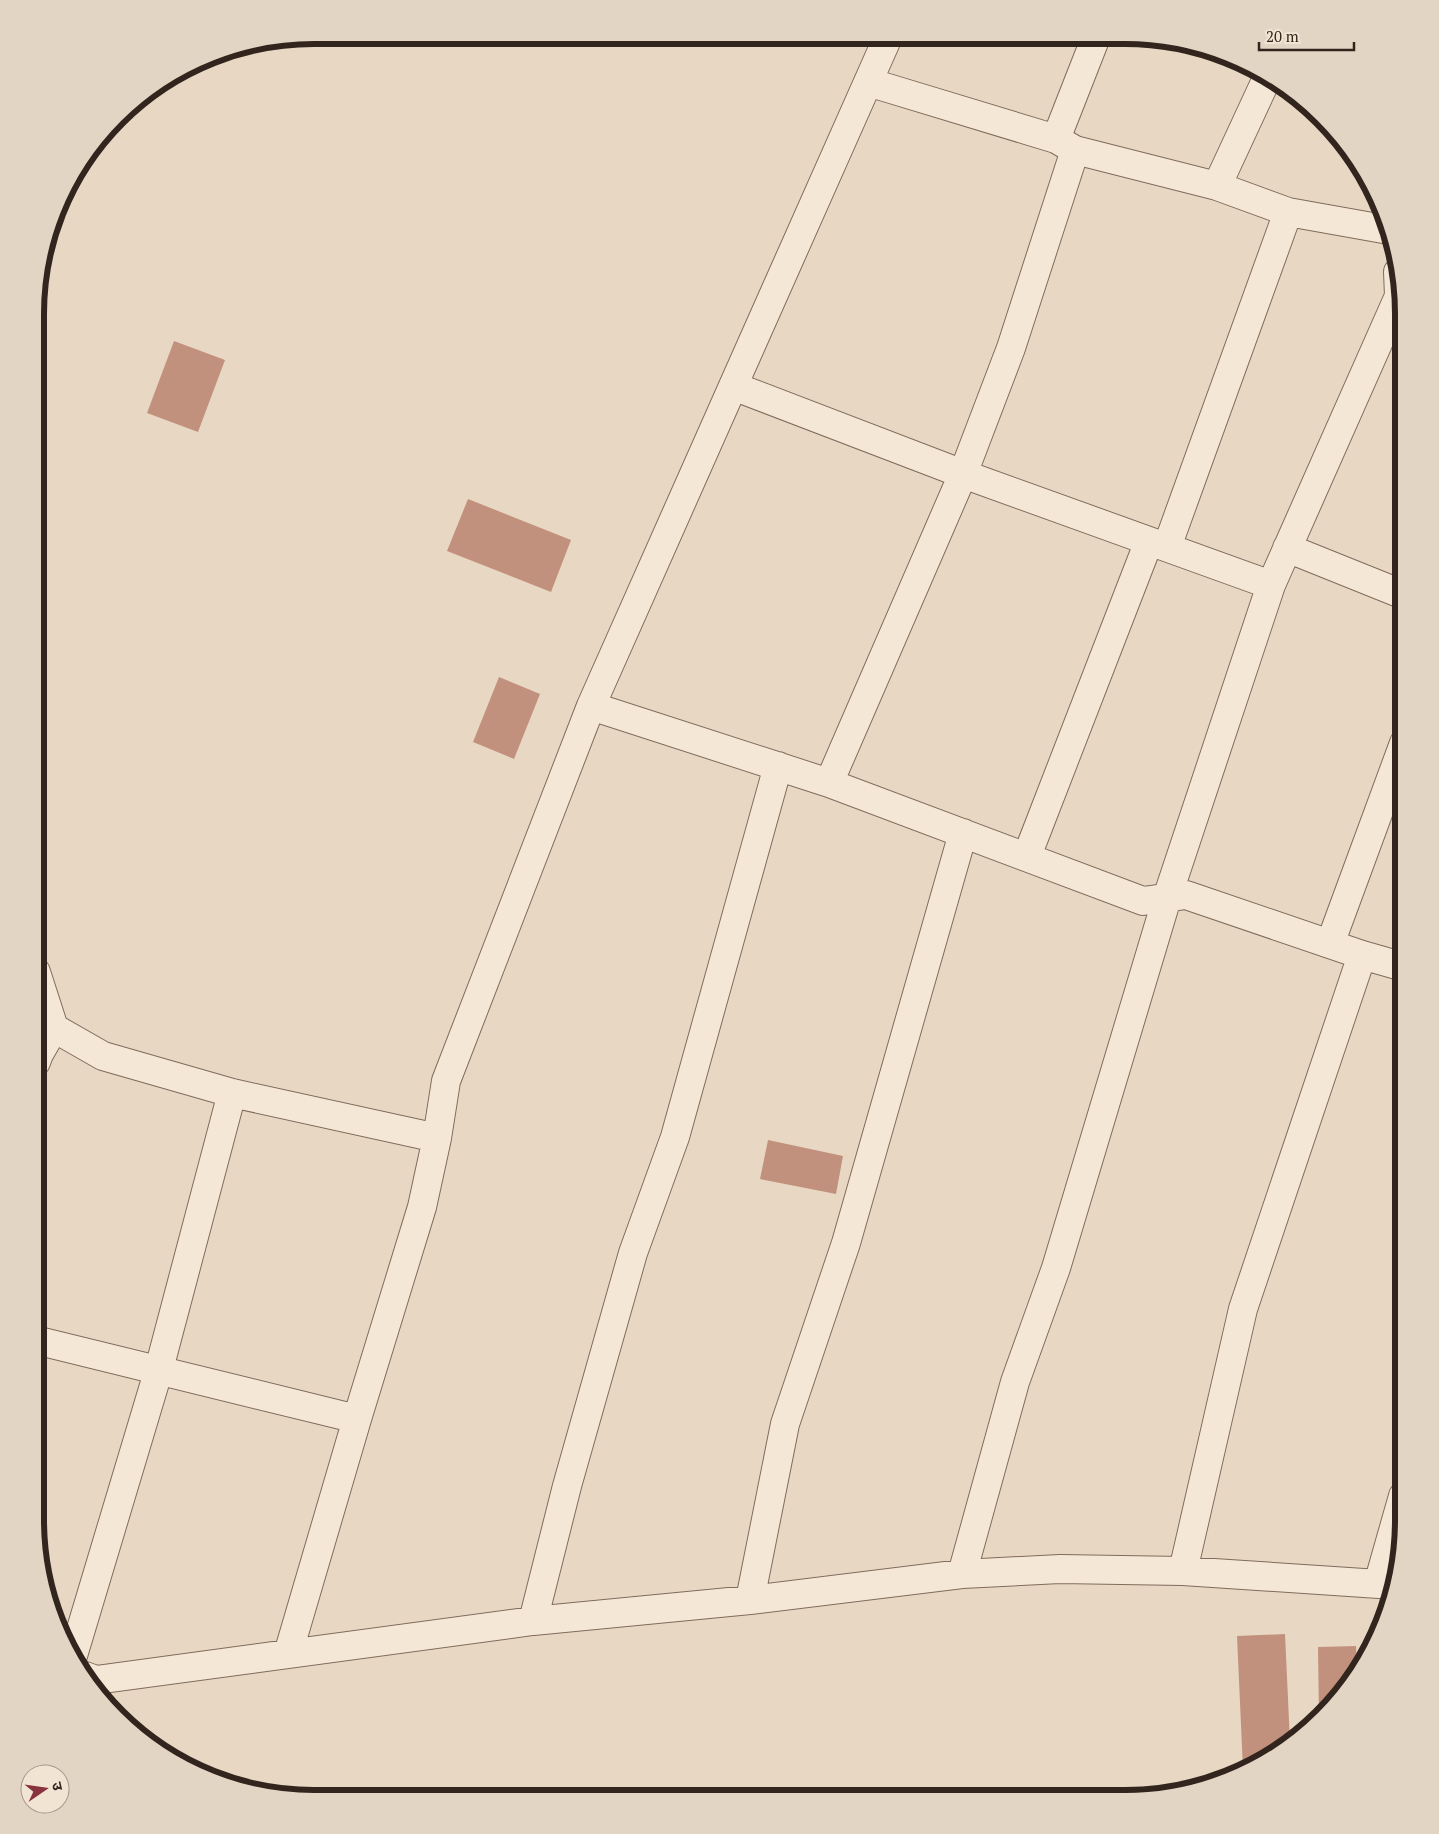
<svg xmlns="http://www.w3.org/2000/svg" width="1439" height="1834" font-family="'PT Serif','Noto Sans Devanagari',serif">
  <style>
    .building { fill: #c2917d }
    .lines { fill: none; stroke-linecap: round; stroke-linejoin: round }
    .minor-casing { stroke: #806b5c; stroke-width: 30 }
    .minor { stroke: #f4e7d5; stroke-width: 28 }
    .rim { fill: none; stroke: #32251e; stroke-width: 6 }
  </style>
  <rect width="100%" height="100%" fill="#e8d8c3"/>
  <!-- building -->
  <path class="building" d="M174 341 225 360 198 432 147 413Z
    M468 499 571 540 551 592 447 551Z
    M499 677 540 694 514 759 473 742Z
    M768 1140 843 1156 836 1194 760 1179Z
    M1285 1634 1290 1742 1264 1762 1243 1770 1237 1636Z
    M1356 1646 1357 1673 1319 1720 1318 1647Z"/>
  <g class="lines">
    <!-- minor casing -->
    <g class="minor-casing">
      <path id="minor" d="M868 82 1056 139 1075 150 1217 186 1288 212 1389 230
        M1056 139 1096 37
        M1217 186 1268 76
        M733 386 963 474 1271 585
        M1167 547 1288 212
        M1287 548 1404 595
        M591 706 829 783 1143 901 1186 895 1362 955 1404 967
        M829 783 963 474 1011 348 1075 150
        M1027 856 1149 541
        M1330 944 1404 743
        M36 972 54 1028 103 1056 232 1093 437 1138
        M36 1062 39 1054 54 1028
        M35 1340 357 1419
        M1183 1571 1243 1309 1362 955
        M962 1574 1015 1382 1056 1268 1167 898 1271 585 1399 296 1398 272
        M1378 1584 1403 1496
        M750 1600 785 1424 846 1243 963 833
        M533 1621 567 1486 633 1253 675 1137 778 766
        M288 1654 357 1419 422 1207 437 1138 446 1081 591 706 888 37
        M72 1659 159 1369 232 1093
        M85 1676 96 1680 533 1621 750 1600 962 1574 1060 1569 1183 1571 1394 1585"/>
    </g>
    <!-- minor -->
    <use href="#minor" class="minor"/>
  </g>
  <!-- crop -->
  <path d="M0 0H1439V1834H0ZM314 44H1125A270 270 0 0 1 1395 314V1520A270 270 0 0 1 1125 1790H314A270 270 0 0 1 44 1520V314A270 270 0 0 1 314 44Z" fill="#e2d5c4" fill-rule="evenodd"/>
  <path class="rim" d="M314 44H1125A270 270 0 0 1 1395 314V1520A270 270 0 0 1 1125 1790H314A270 270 0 0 1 44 1520V314A270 270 0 0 1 314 44Z"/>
  <!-- north arrow -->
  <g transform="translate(45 1789) rotate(77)"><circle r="24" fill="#f1e4d2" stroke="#a5988a"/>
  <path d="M0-4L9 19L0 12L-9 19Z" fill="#89333e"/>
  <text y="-8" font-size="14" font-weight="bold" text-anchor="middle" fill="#32251e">उ</text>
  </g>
  <!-- scale -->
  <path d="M1259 42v8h95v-8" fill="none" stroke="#32251e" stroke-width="2.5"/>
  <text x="1266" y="42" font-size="15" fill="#32251e" stroke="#f1e4d2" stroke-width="4" paint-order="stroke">20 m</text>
</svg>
